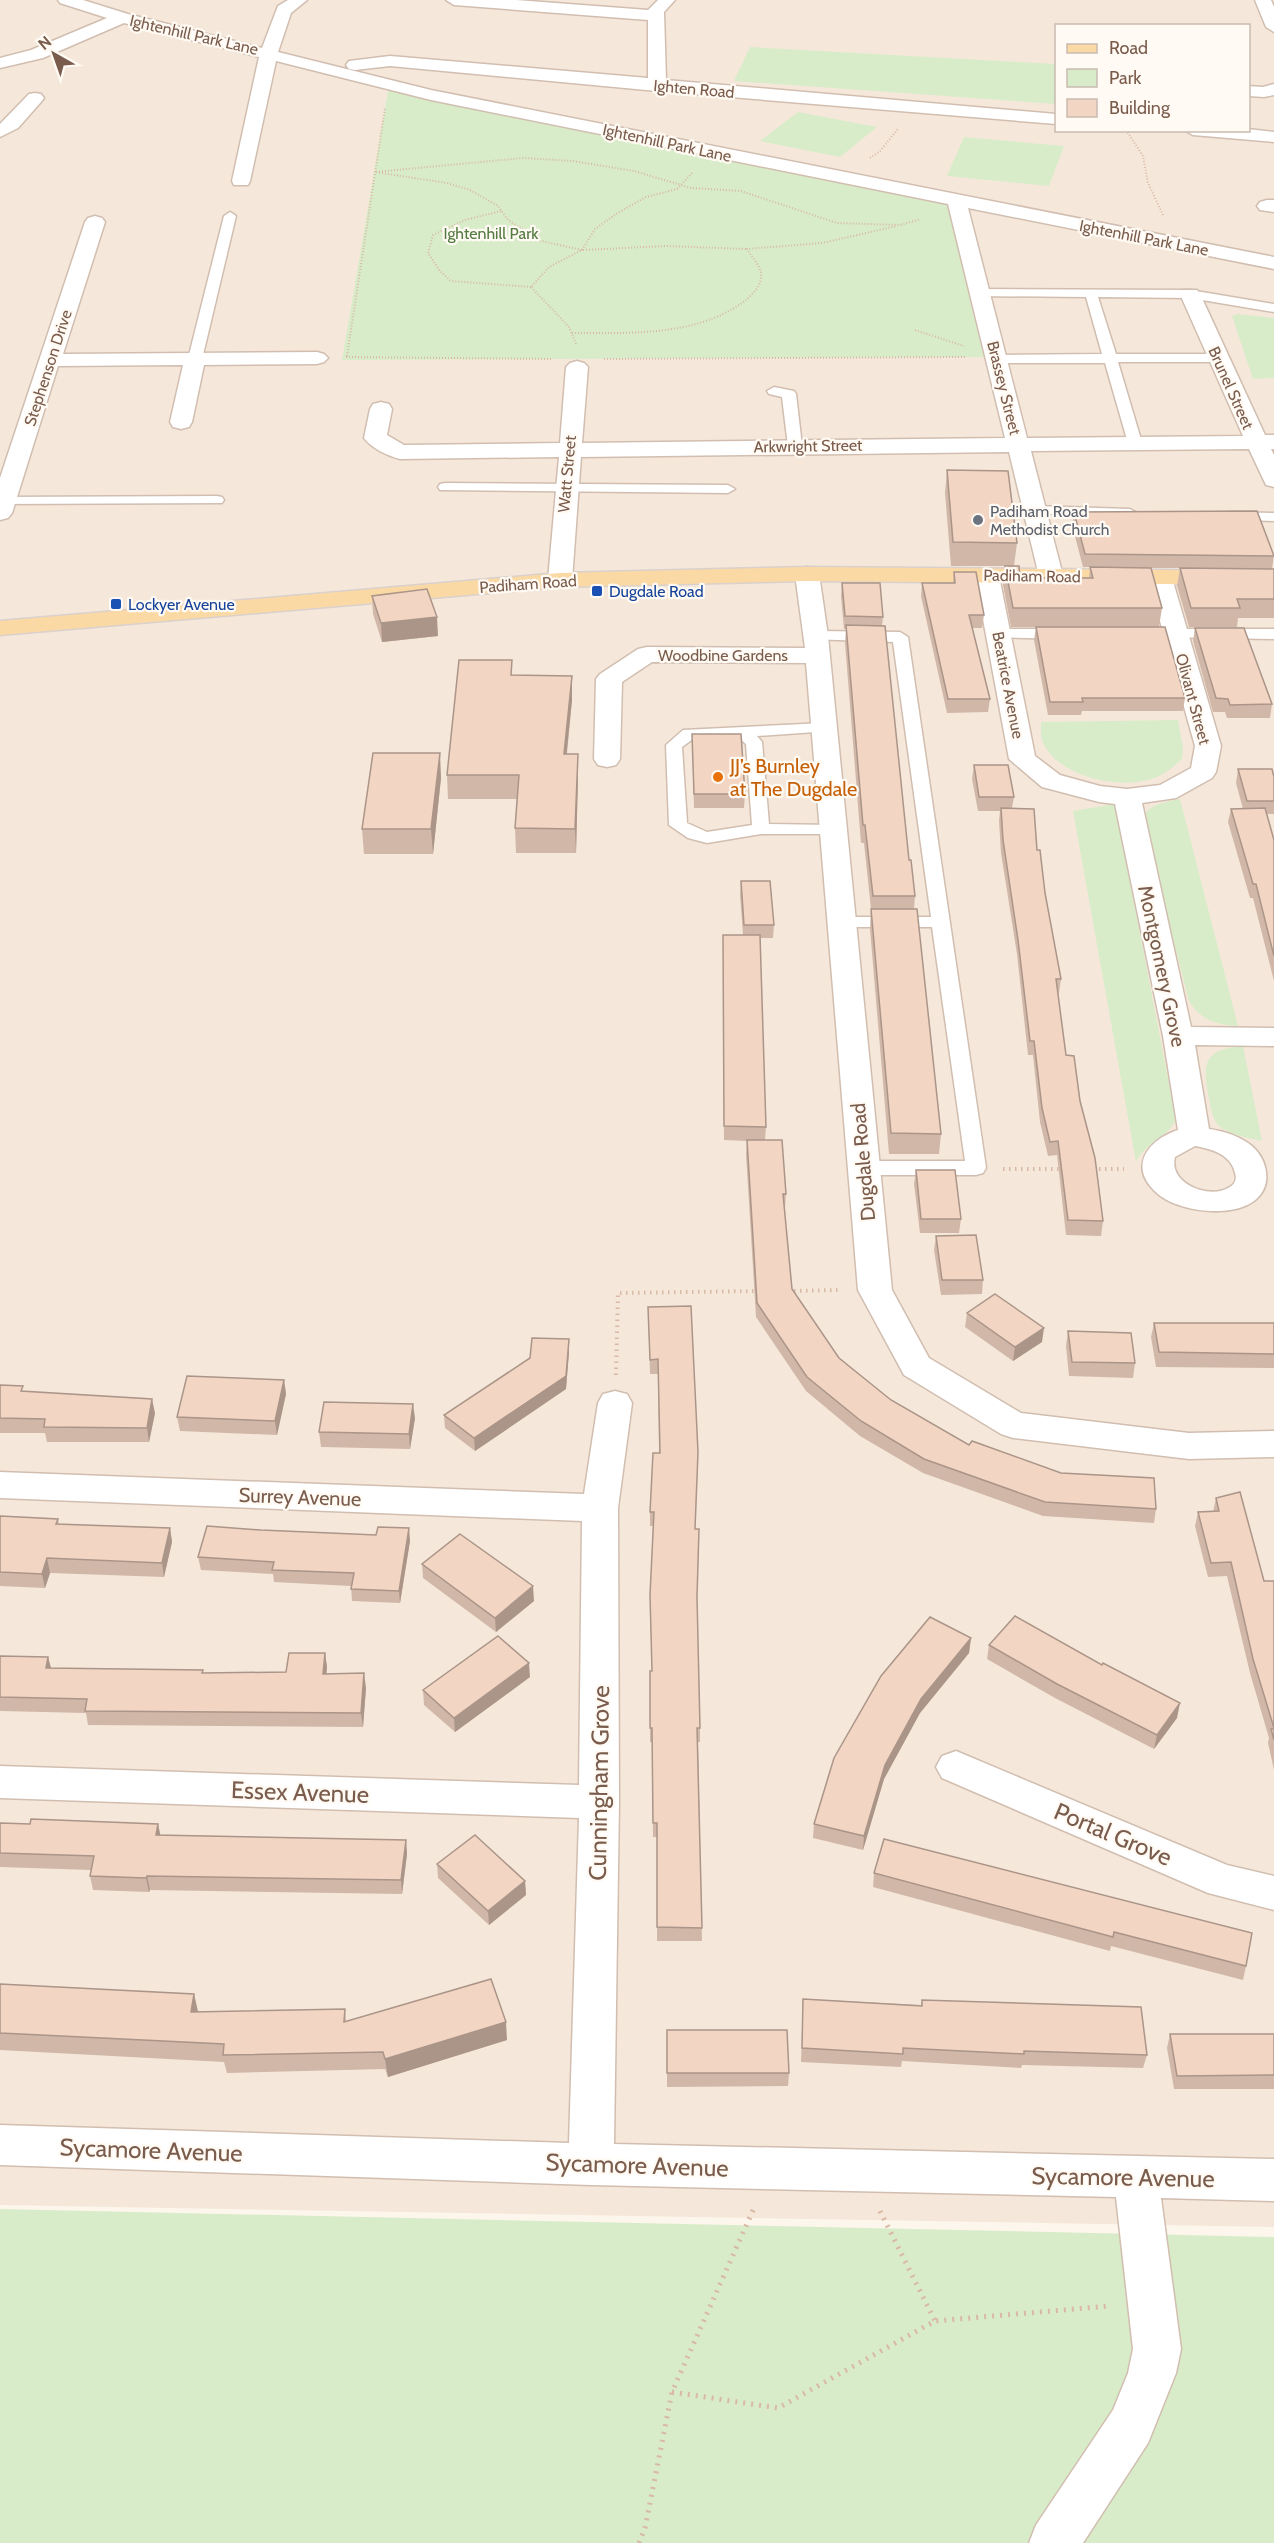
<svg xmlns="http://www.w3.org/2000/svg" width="1274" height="2543" font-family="Cabin,sans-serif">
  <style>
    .residential { fill: #f5e8da; fill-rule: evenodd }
    .green { fill: #d8ecc9 }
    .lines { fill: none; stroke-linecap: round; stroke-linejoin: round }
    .service-casing { stroke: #d1beb0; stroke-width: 3 }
    .minor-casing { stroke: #d1beb0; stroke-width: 3 }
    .primary-casing { stroke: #dad1cd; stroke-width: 3 }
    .path-far2 { stroke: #d9b8a5; stroke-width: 2; stroke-dasharray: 1 2; stroke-linecap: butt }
    .path-far1 { stroke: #d9b8a5; stroke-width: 4; stroke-dasharray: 1.5 4.5; stroke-linecap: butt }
    .path { stroke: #d9b8a5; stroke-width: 5; stroke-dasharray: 2 6; stroke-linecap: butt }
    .service { fill: #fff; fill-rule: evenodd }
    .minor { fill: #fff; fill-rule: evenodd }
    .primary { fill: #fbd9a5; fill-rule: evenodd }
    .wall { fill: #d1b7a8 }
    .shaded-wall { fill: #aa9588 }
    .building { fill: #f3d5c3; stroke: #aa9588; stroke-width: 1.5 }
    .worship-dot { fill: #6b7280; stroke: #fffaf3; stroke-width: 2 }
    .transit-dot { fill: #1a4fb4; stroke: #fffaf3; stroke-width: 2 }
    .food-dot { fill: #e8710a; stroke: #fffaf3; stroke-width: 2 }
    .labels { text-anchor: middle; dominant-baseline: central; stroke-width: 4.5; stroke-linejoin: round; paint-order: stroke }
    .far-street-label { font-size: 16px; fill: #7a5c4d; stroke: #fffaf3 }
    .far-park-label { font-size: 16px; fill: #537a41; stroke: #fffaf3 }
    .far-worship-label { font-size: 16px; fill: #5b616d; stroke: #fffaf3; text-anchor: start }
    .far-transit-label { font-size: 16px; fill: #164399; stroke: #fffaf3; text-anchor: start }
    .food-label { font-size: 20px; fill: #c56008; stroke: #fffaf3; text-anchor: start }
    .street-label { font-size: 20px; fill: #7a5c4d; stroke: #fffaf3 }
    .near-street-label { font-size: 24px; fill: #7a5c4d; stroke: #fffaf3 }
  </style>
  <rect width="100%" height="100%" fill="#fdf6ec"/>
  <!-- residential -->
  <path class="residential" d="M0 0H1274V2227L0 2205ZM1056 26H1248V130H1056Z"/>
  <!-- green -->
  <path class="green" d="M750 47 1056 64V104L734 81Z
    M389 85 956 199 996 357 342 360Z
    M798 112 877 127 840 157 760 141Z
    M964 137 1064 146 1049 186 947 176Z
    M1238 314 1274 318V378L1253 379 1232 316Z
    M1178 720 1183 748 1182 759C1173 767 1163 776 1151 779 1118 790 1055 776 1042 740 1040 735 1041 727 1041 722Z
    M1180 799 1238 1026C1217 1025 1200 1020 1189 1001L1142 819C1148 804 1166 802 1180 799Z
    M1115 804 1176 1120C1166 1139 1145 1143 1136 1162L1073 811Z
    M1243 1046 1262 1141C1248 1138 1229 1135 1218 1125 1212 1118 1211 1107 1209 1099 1202 1064 1203 1049 1243 1046Z
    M0 2209 1274 2237V2543H0Z"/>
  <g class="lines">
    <!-- service casing -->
    <g class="service-casing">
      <path id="service" d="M230 212 236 216 202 359 200 362H190L188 359 224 216Z
        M980 289 1190 290 1274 304V312L1190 298 1098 297 1116 354H1217L1224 358 1217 362H1118L1142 443 1135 447 1128 443 1105 363H997L990 359 997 355 1102 354 1086 297 975 296 974 293Z
        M774 387 794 391 796 394 802 446 800 449H790L788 446 782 397 769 394 767 391Z
        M445 483 728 485 735 489 728 493 440 490 438 487 440 484Z
        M217 496 222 497 224 500 222 503 0 504V498L4 497Z
        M1035 506 1130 509 1137 513 1130 517 1030 513 1028 510 1030 507Z
        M1230 512 1274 513V521L1225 519 1223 516Z
        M999 629H1064L1072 634 1064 639 993 637 991 634Z
        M1161 629H1274V639L1155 637 1153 634Z
        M816 631 900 632 908 637 986 1168 983 1173 976 1175H864L857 1173 854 1168 857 1163 864 1161H965L932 927H841L835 926 832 922 835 918 841 917H931L893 642 810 639 808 636 810 633Z
        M824 723 832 728 830 731 757 736 762 742 769 824 833 825 839 826 842 830 839 834H761L707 843 688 838 669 825 666 745 683 730ZM693 739H740L746 744 752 825 707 832 687 823 682 747Z"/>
    </g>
    <!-- minor casing -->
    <g class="minor-casing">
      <path id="minor" d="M58 0H83L128 14 262 48 278 6 288 0H307L291 13 278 52 431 90 1274 257V269L968 208 1027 438 1243 436 1180 294 1183 290H1197L1200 294 1265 435H1274V449H1271L1274 455V487L1266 485 1249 449 1031 451 1063 576 1059 581 1051 583 1043 581 1039 576 1009 452 581 457 572 580 568 585 560 587 552 585 548 580 559 457 400 459C388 456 371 448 364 438L370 409 373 404 381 402 389 404 392 409 387 435 404 445 560 443 566 367 570 363 577 361 584 363 588 367 582 443 1005 438 948 204 431 100 276 61 250 181 248 185H234L232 181 259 57 124 23 43 58 0 68V58L31 50 107 18 60 3Z
        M446 0H516L648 10 658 0H675L664 12 666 80 1056 114V124L657 91 390 66 355 70 349 69 346 65 349 61 390 56 648 78V20L454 5Z
        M1255 0H1271L1274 7V32L1266 27Z
        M1274 84V95L1264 97 1248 96V86L1263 87Z
        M35 93 41 94 44 98 41 102 18 128 0 137V124L29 94Z
        M1248 129 1274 132V142L1193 135 1184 130Z
        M1267 200H1274V212L1260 210 1257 206 1260 202Z
        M95 216 102 218 105 222 63 354 317 352 324 354 328 358 324 362 317 364 204 365 192 422 189 427 181 429 173 427 170 422 183 365 58 366 12 513 8 518 0 520V478L85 222 88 218Z
        M807 567 815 569 819 574 828 636 892 1290 929 1358 1021 1413 1189 1433 1274 1431V1457L1189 1459 1013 1438 1001 1434 904 1375 858 1290 806 663 652 662 622 682 620 759 616 765 607 767 598 765 594 759 596 679 600 674 638 649 647 647 805 648 795 574 799 569Z
        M987 569 995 571 999 576 1035 756 1060 775 1100 786 1127 789 1160 785 1191 768 1195 746 1148 578 1152 573 1160 571 1168 573 1172 578 1221 746 1216 772 1212 778 1176 798 1142 803 1191 1027 1274 1028V1046L1195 1045 1209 1129C1223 1131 1236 1135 1248 1143 1268 1157 1274 1186 1254 1201 1231 1218 1179 1212 1158 1194 1127 1168 1147 1140 1178 1130L1163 1036 1115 804 1099 802 1042 787 1009 759 975 576 979 571ZM1195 1146C1211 1149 1231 1154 1235 1173 1237 1179 1235 1185 1228 1188 1210 1199 1168 1184 1175 1157Z
        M615 1391 627 1394 632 1403 618 1508 619 1802 614 2144 1274 2159V2201L1161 2198 1181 2349 1176 2373 1148 2443 1083 2543H1029L1036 2525 1113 2410 1128 2373 1133 2349 1116 2197 591 2185 0 2165V2125L569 2143 579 1818 0 1798V1766L579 1785 582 1521 0 1498V1472L584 1494 598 1403 603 1394Z
        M956 1751 1227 1865 1274 1876V1910L1208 1893 942 1778 936 1767 942 1756Z"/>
    </g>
    <!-- primary casing -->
    <g class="primary-casing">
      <path id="primary" d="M807 567 1274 571V585L807 581 560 587 0 635V621L560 573Z"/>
    </g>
    <!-- path-far2 -->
    <path class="path-far2" d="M1126 130 1143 156 1148 183 1164 217
      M870 158 880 151 898 129
      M501 211 465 220 433 235 428 253 440 271 451 281 531 287
      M582 250 595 229 616 214 646 197 677 189 693 172
      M583 250 666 246 746 249
      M915 330 964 346
      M572 333C629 333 698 337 746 300 753 294 763 284 761 273 759 264 751 256 747 249L822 243 897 226
      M576 344 569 327 531 287 549 267 582 250 541 241 508 220 498 206 470 190 447 183 375 172 523 158 573 161 634 171 691 188 741 191 837 223 900 225 921 219
      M347 356 385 108
      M346 357 551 359
      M604 359 965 357"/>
    <!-- path-far1 -->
    <path class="path-far1" d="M1003 1169H1061
      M1093 1169H1124
      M788 1291 840 1290
      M616 1375 618 1293 760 1291"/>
    <!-- path -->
    <path class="path" d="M880 2211 935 2321
      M672 2392 778 2408 935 2321 1109 2306
      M639 2543 645 2528 672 2392 754 2208"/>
    <!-- service -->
    <use href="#service" class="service"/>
    <!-- minor -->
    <use href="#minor" class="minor"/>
    <!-- primary -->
    <use href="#primary" class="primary"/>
  </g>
  <!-- wall -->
  <path class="wall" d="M947 470 1017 543 1014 566 1020 578H1089L1090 567H1083L1072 525 1074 512 1274 555 1272 569H1274V618H1238L1237 627H1189L1177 586 1180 568H1151L1162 608 1159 627H1059L1185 698 1183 711H1082L1081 715H1048L1034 640 1036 627H1011L1003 585 1005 566H951L945 493Z
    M954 572 984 615 982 628H972L990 699 988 712 947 713 921 596 922 583H953Z
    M842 583 883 617 882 626 909 860 915 896 914 909 941 1134 939 1154H889L870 929 871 909 864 843H861L845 643 846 629H844L841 596Z
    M372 596 438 636 382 642 373 614Z
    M1195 628 1272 704 1270 718H1227L1225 712H1213L1193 641Z
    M512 675 572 700 567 754H578V778L576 853H516L515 828 517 799H448L447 775Z
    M692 734 745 794 744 808H694Z
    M974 765 1014 797 1012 808 1037 850 1061 979 1059 993H1058L1066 1055 1080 1101 1103 1221 1101 1236 1066 1235 1057 1155 1048 1156 1040 1122 1033 1055H1028L1017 954 1001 853 999 821 1000 811H978L972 779Z
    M1238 769 1274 777V814H1266L1274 840V981L1253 898H1250L1228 822 1231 809H1243L1236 783Z
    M441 778 433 854H364L362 829Z
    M741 881 774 925 773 938H760L766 1127 765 1140 786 1194 785 1208H784L792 1289 839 1358 891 1400 969 1445 1156 1509 1154 1523 1043 1516 923 1473 860 1436 806 1391 756 1317 746 1154 747 1141 724 1140 723 948 743 935 740 894Z
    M916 1170 961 1219 959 1233H920L914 1184Z
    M936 1236 983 1280 982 1294 941 1295 934 1250Z
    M648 1307 695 1529 700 1728V1742H698L702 1941H657V1837H653L652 1742H650V1671H652L650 1595 653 1526H650V1512L659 1453 658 1374H650Z
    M967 1313 1042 1342 1013 1361 965 1327Z
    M1154 1323H1274V1368L1156 1367 1151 1337Z
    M1068 1331 1135 1363 1133 1378 1069 1376 1066 1346Z
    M569 1352 566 1389 475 1451 445 1428 444 1415Z
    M284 1380 286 1394 277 1435 180 1431 177 1417Z
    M0 1385 24 1391 155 1413 149 1442H47L45 1433H0Z
    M415 1418 410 1449 321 1447 319 1432Z
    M1216 1498 1264 1581H1274V1770L1268 1743 1269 1738 1250 1673 1227 1576 1208 1577 1195 1526 1198 1512H1213Z
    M0 1516 58 1519 59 1524 170 1528 172 1542 164 1577 50 1573 45 1588 0 1586Z
    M261 1530 410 1541 400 1603 352 1601 351 1586 274 1582 273 1574 201 1570 198 1557Z
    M422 1564 534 1601 496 1632 423 1578Z
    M971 1638 969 1653 920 1713 884 1779 863 1850 813 1838 814 1824Z
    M989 1645 1177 1718 1154 1749 1055 1698 987 1659Z
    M325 1653 327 1667 326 1674 366 1688 363 1727 88 1725 86 1713 0 1711V1656L48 1657 51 1668 203 1673 286 1672Z
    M530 1677 455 1732 424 1705 423 1690Z
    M0 1823 30 1824H158L160 1835 406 1840 407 1854 402 1894 150 1890 149 1892 93 1890 90 1876 91 1870 0 1867Z
    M884 1839 1246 1966 1243 1980 1111 1946 1110 1951 873 1887 874 1873Z
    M437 1864 525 1881 526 1895 489 1925 438 1878Z
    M0 1984 194 1994 198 2012 345 2009 346 2021 507 2040 388 2077 385 2069 227 2073 224 2062 0 2050Z
    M803 1999 921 2005 922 2000 1147 2055 1143 2068 1022 2065 1021 2068 902 2061 901 2067 801 2062Z
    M667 2030 789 2073 788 2086 667 2087Z
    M1170 2034H1274V2089H1174L1167 2048Z"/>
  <!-- shaded-wall -->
  <path class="shaded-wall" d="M437 617 438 636 382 642 381 623Z
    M572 676V700L564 778V754Z
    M440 753 441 778 433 854 431 829Z
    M578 754V778L576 853 575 829Z
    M1044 1328 1042 1342 1013 1361 1015 1347Z
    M569 1339V1352L566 1389 475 1451 474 1438Z
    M284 1380 286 1394 277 1435 275 1421Z
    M152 1399 155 1413 149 1442 147 1428Z
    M413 1404 415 1418 410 1449 409 1434Z
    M170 1528 172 1542 164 1577 162 1563Z
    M409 1528 410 1541 400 1603 399 1591Z
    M47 1558 50 1573 45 1588 42 1574Z
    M533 1586 534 1601 496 1632 495 1618Z
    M971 1638 969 1653 920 1713 884 1779 863 1850 864 1836 885 1765 921 1699Z
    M325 1653 327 1667 325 1688 323 1674Z
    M48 1657 52 1672 46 1668Z
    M529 1663 530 1677 455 1732 454 1718Z
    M364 1673 366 1688 363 1727 361 1713Z
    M1180 1703 1177 1718 1154 1749 1157 1735Z
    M158 1824 161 1838 156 1835Z
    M406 1840 407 1854 402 1894 401 1880Z
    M147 1876 150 1890 149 1892 146 1878Z
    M525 1881 526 1895 489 1925 488 1911Z
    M194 1994 198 2012H191Z
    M506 2022 507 2040 388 2077 385 2059Z"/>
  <!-- building -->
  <path class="building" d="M947 470 1008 471 1017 543 953 542Z
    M1257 511 1274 556 1085 554 1074 512Z
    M1005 566H1019L1020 578H1093L1090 567 1151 568 1162 608H1013Z
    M1180 568 1274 569V599H1237L1240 608H1191Z
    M954 572H976L984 615H969L990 699H948L922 583H955Z
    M842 583H880L883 617 845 616Z
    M427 589 437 617 381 623 372 596Z
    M846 625 885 626 909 860H911L915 896H873L865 825H863Z
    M1036 627H1165L1185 698H1082L1083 702H1050Z
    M1195 628H1244L1272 704 1230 705 1228 699 1216 698Z
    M459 660H512L511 675 572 676 564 754H578L575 829 515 828 519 775H447Z
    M692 734H741L745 794H694Z
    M373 753H440L431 829H362Z
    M974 765H1008L1014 797H979Z
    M1238 769H1272L1274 777V801H1247Z
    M1001 808 1034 809 1037 850H1040L1045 893 1061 979H1056L1066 1055 1074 1056 1080 1101 1095 1158 1103 1221 1068 1220 1058 1141 1050 1142 1042 1108 1034 1041H1030L1018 940 1003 840Z
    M1265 808 1274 840V956L1256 884H1253L1231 809Z
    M741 881H770L774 925H744Z
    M871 909H917L941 1134 891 1133Z
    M723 935H760L766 1127 724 1126Z
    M747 1140H782L786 1194H783L792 1289 839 1358 891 1400 969 1445 972 1441 1061 1473 1154 1478 1156 1509 1045 1502 924 1459 861 1421 807 1377 757 1303Z
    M916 1170H955L961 1219H921Z
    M976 1235 983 1280H942L936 1236Z
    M995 1294 1044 1328 1015 1347 967 1313Z
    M691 1306 698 1452 695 1529H699L697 1597 700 1728H697L702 1928 657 1927V1823H653L652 1728H650V1671H652L650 1595 654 1512H650L653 1453H660L658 1359 650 1360 648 1307Z
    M1154 1323H1274V1354L1159 1352Z
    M1068 1331 1131 1333 1135 1363 1072 1362Z
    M532 1338 569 1339 566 1376 474 1438 444 1415 530 1358Z
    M187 1376 284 1380 275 1421 177 1417Z
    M0 1385 23 1386 21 1391 152 1399 147 1428 44 1427 45 1419 0 1418Z
    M324 1402 413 1404 409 1434 319 1432Z
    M1240 1492 1264 1581H1274V1728L1253 1659 1231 1562 1211 1563 1198 1512 1219 1511 1216 1498Z
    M0 1516 58 1519 56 1524 170 1528 162 1563 47 1558 42 1574 0 1572Z
    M207 1526 261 1530 376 1535 378 1527 409 1528 399 1591 351 1589 354 1573 272 1570 274 1562 198 1557Z
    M460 1534 533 1586 495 1618 422 1564Z
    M1015 1616 1102 1665 1103 1663 1180 1703 1157 1735 1057 1684 989 1645Z
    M930 1617 971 1638 921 1699 885 1765 864 1836 814 1824 834 1758 881 1676Z
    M498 1636 529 1663 454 1718 423 1690Z
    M289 1653H325L323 1674 364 1673 361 1713 85 1711 87 1699 0 1697V1656L48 1657 46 1668 203 1670 202 1673 286 1672Z
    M1271 1729H1274V1740Z
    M31 1819 158 1824 156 1835 406 1840 401 1880 147 1876 146 1878 90 1876 94 1856 0 1853V1823L30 1824Z
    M475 1835 525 1881 488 1911 437 1864Z
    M884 1839 1252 1933 1246 1966 1114 1932 1113 1937 874 1873Z
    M491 1979 506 2022 385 2059 383 2052 223 2055 224 2044 0 2033V1984L194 1994 191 2012 345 2009 344 2022Z
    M803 1999 922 2006V2000L1141 2007 1147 2055 1024 2051V2054L903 2048V2054L802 2048Z
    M667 2030H787L789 2073H667Z
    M1170 2034H1274V2075L1177 2076Z"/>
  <!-- markers -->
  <circle class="worship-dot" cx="978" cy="520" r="6"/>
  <g class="transit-dot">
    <rect x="591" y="585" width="12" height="12" rx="3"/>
    <rect x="110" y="598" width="12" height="12" rx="3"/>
  </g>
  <circle class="food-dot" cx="718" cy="777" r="6"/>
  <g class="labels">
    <!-- far-street labels -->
    <g class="far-street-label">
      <text transform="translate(194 35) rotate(13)">Ightenhill Park Lane</text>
      <text transform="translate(694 89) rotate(5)">Ighten Road</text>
      <text transform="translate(667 143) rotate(12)">Ightenhill Park Lane</text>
      <text transform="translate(1144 238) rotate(11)">Ightenhill Park Lane</text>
      <text transform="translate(48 368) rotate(-72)">Stephenson Drive</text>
      <text transform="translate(1004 388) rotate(76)">Brassey Street</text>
      <text transform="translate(1231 388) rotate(66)">Brunel Street</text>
      <text transform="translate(808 446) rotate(-1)">Arkwright Street</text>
      <text transform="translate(567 474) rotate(-85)">Watt Street</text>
      <text transform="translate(1032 576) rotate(1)">Padiham Road</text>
      <text transform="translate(528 584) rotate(-4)">Padiham Road</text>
      <text x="723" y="655">Woodbine Gardens</text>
      <text transform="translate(1008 685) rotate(79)">Beatrice Avenue</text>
      <text transform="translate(1193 699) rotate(75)">Olivant Street</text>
    </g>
    <!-- far-park labels -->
    <g class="far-park-label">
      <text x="491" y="233">Ightenhill Park</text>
    </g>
    <!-- far-worship labels -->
    <g class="far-worship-label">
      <text x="990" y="511">Padiham Road<tspan x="990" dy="18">Methodist Church</tspan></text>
    </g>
    <!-- far-transit labels -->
    <g class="far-transit-label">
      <text x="609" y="591">Dugdale Road</text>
      <text x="128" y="604">Lockyer Avenue</text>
    </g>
    <!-- food labels -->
    <g class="food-label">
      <text x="730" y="766">JJ’s Burnley<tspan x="730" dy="23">at The Dugdale</tspan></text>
    </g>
    <!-- street labels -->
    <g class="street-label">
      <text transform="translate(1162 966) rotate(78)">Montgomery Grove</text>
      <text transform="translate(863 1162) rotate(-95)">Dugdale Road</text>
      <text transform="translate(300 1497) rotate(2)">Surrey Avenue</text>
    </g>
    <!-- near-street labels -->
    <g class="near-street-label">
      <text transform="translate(599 1783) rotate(-89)">Cunningham Grove</text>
      <text transform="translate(300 1792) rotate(2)">Essex Avenue</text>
      <text transform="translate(1113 1834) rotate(23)">Portal Grove</text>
      <text transform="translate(151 2150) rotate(2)">Sycamore Avenue</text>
      <text transform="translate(637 2165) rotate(2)">Sycamore Avenue</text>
      <text transform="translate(1123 2177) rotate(1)">Sycamore Avenue</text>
    </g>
  </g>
  <!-- legend -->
  <rect x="1055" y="24" width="195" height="108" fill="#fffaf3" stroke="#cabbb1" stroke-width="1.5"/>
  <rect x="1067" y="44" width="30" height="9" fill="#fbd9a5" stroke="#cabbb1" stroke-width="1.5"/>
  <text x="1109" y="54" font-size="18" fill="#7a5c4d">Road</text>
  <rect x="1067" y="69" width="30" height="18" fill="#d8ecc9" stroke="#cabbb1" stroke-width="1.5"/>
  <text x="1109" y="84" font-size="18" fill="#7a5c4d">Park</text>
  <rect x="1067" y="99" width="30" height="18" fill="#f3d5c3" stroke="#cabbb1" stroke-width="1.5"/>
  <text x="1109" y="114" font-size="18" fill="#7a5c4d">Building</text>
  <!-- north arrow -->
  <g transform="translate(54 54) rotate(320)" stroke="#fffaf3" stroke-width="4.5" paint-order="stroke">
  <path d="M0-4.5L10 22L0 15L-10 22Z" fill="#7a5c4d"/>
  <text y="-9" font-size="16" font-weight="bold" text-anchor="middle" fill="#7a5c4d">N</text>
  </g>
</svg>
